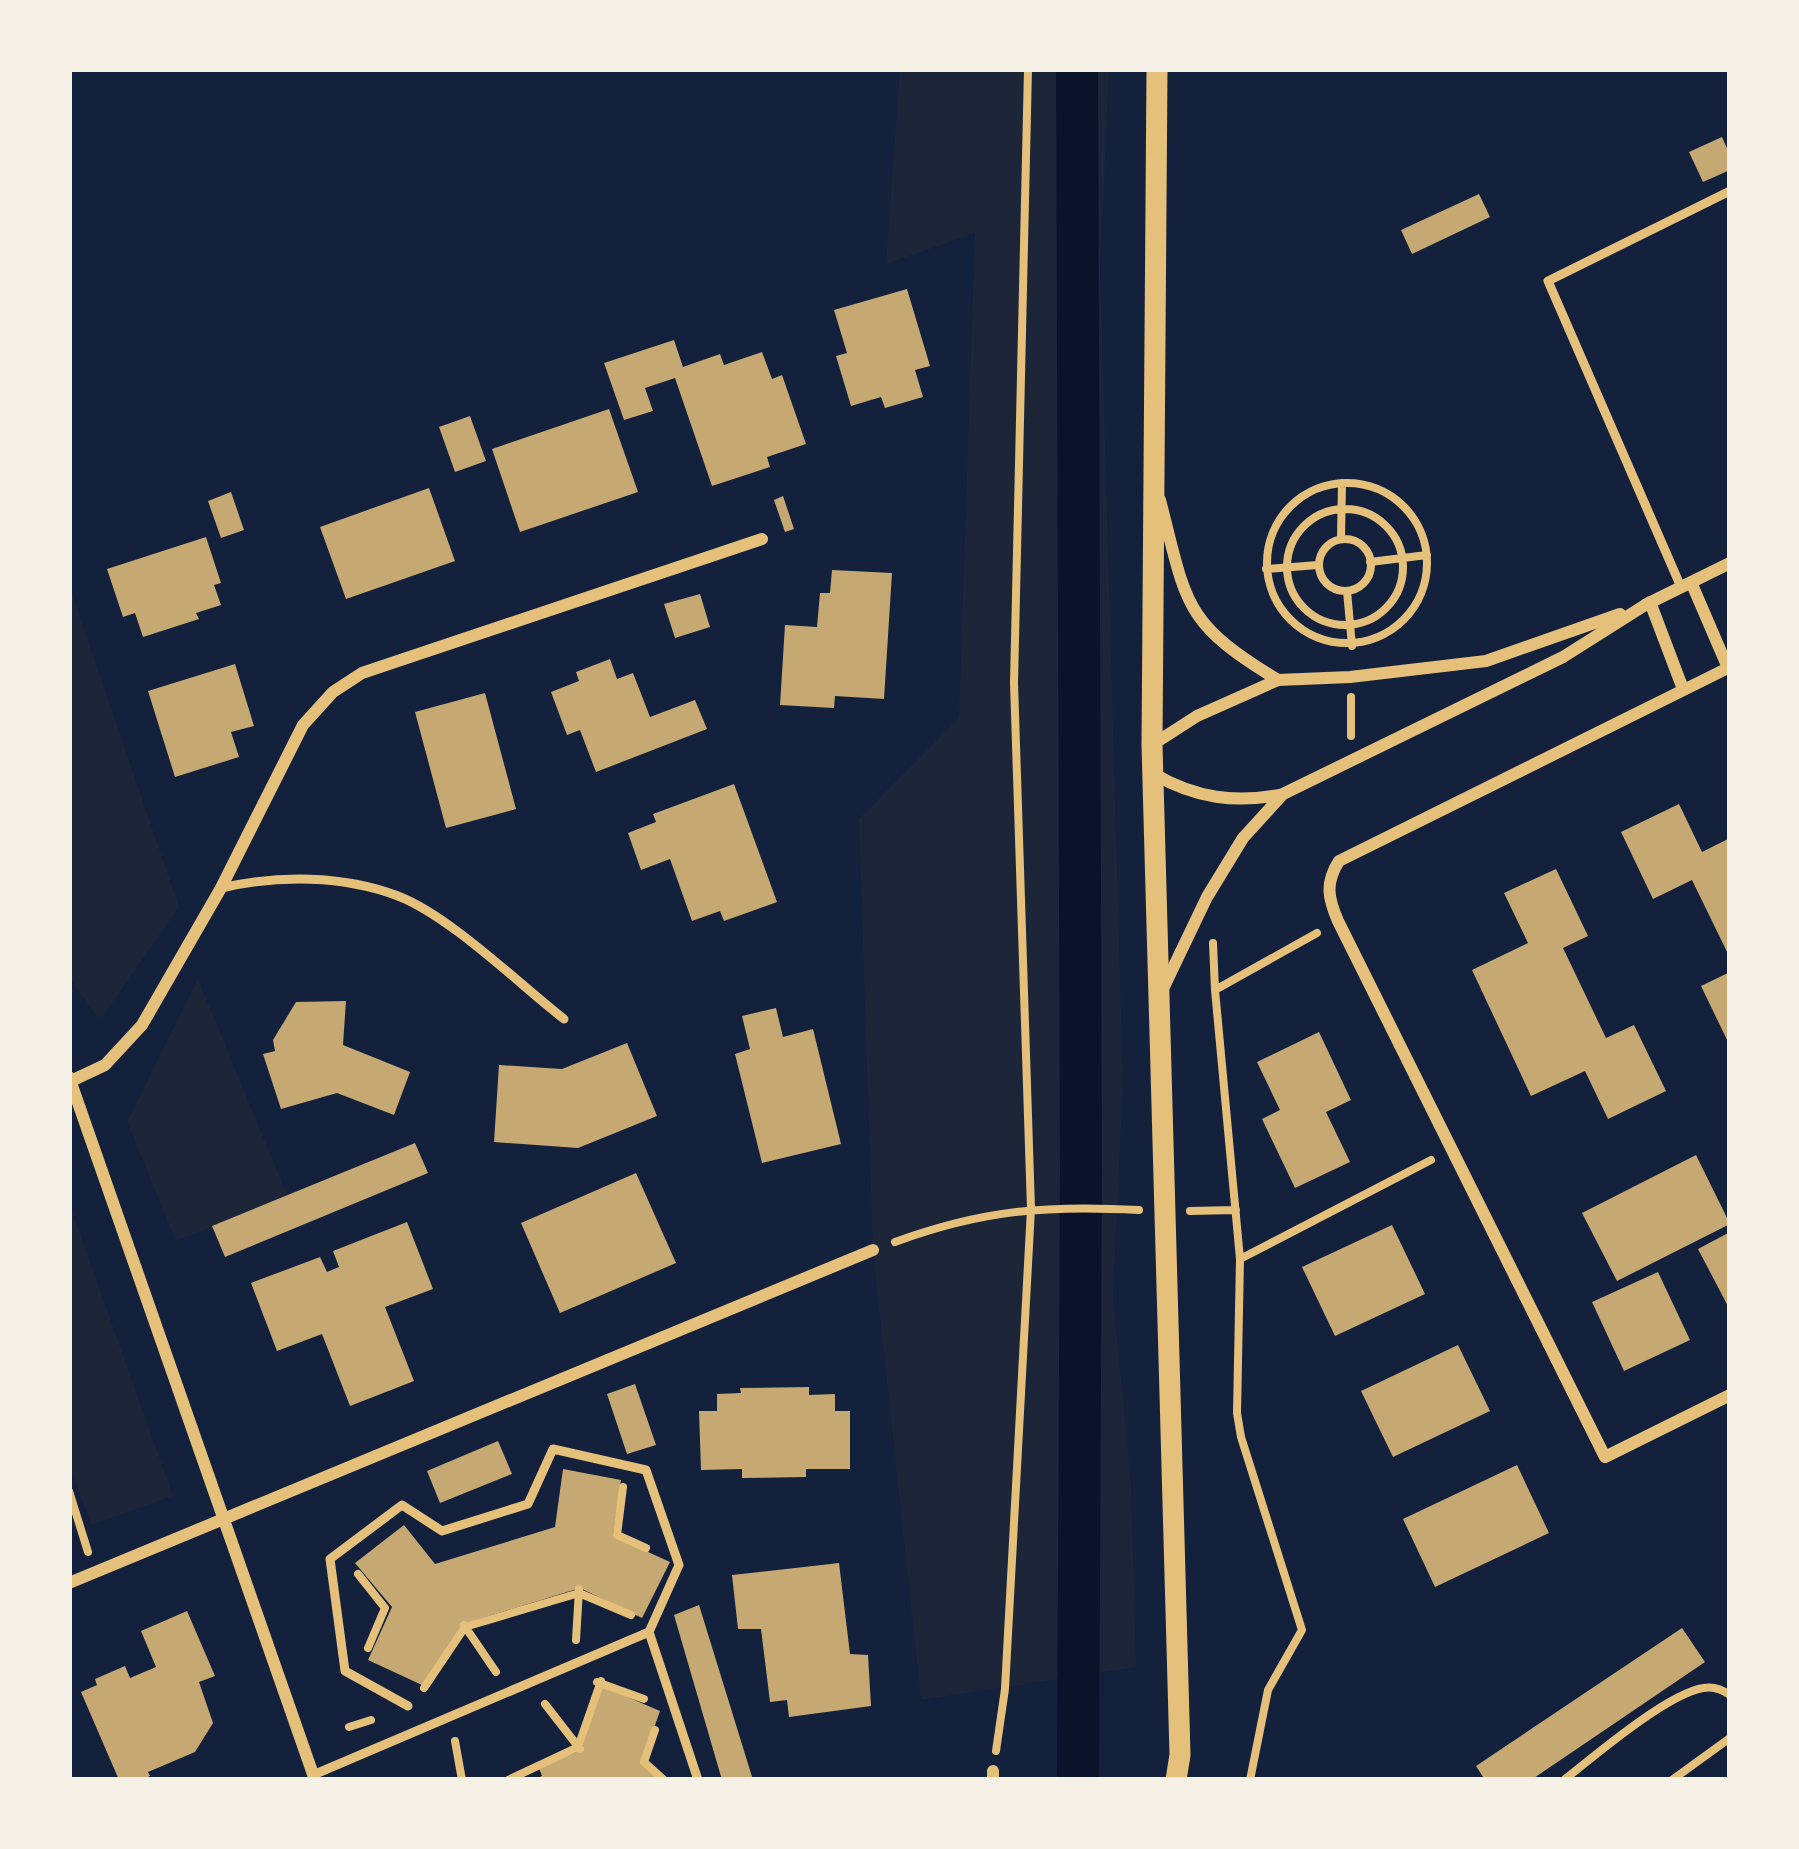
<svg xmlns="http://www.w3.org/2000/svg" width="1799" height="1849" font-family="Spectral,serif">
  <style>
    .green { fill: #1d2539 }
    .lines { fill: none; stroke-linecap: round; stroke-linejoin: round }
    .canal { stroke: #0b132b; stroke-width: 42 }
    .building { fill: #c6a872 }
    .path { stroke: #e5c07b; stroke-width: 8 }
    .service { stroke: #e5c07b; stroke-width: 9 }
    .minor { stroke: #e5c07b; stroke-width: 12 }
    .tertiary { stroke: #e5c07b; stroke-width: 21 }
  </style>
  <rect width="100%" height="100%" fill="#14213d"/>
  <!-- green -->
  <path class="green" d="M900 69H1109L1100 269 1123 1082 1113 1298 1131 1482 1136 1667 921 1700 873 1250 859 819 959 718 975 233 886 264Z
    M69 585 179 907 103 1016 97 1017 69 977Z
    M198 979 287 1195 176 1241 127 1122Z
    M69 1203 173 1496 91 1525 69 1463Z"/>
  <g class="lines">
    <!-- canal -->
    <path class="canal" d="M1077 69 1081 1169 1078 1780"/>
  </g>
  <!-- building -->
  <path class="building" d="M1722 137 1730 155V170L1703 182 1689 152Z
    M1479 194 1490 217 1412 254 1401 230Z
    M907 289 930 366 915 370 923 397 885 408 881 397 851 406 836 356 847 353 834 310Z
    M674 340 683 367 720 354 724 365 762 352 772 379 782 375 806 444 767 457 770 467 712 486 675 378 645 388 653 411 624 420 604 363Z
    M609 409 638 492 520 532 492 449Z
    M470 416 486 461 455 472 439 427Z
    M429 488 455 561 346 599 320 527Z
    M231 492 244 530 221 538 208 501Z
    M783 496 794 529 785 532 774 500Z
    M206 537 221 583 214 585 221 605 196 613 199 619 143 637 135 613 123 617 107 569Z
    M832 570 892 573 884 699 835 696 834 708 780 705 785 625 817 627 820 593H830Z
    M700 594 710 627 675 638 664 604Z
    M610 659 617 679 633 673 650 717 695 700 707 729 596 772 580 730 567 735 551 692 579 681 576 672Z
    M235 664 254 726 231 732 239 757 175 777 148 691Z
    M485 693 516 809 446 828 415 712Z
    M734 784 777 902 724 921 720 911 692 921 670 859 641 870 628 833 656 822 653 814Z
    M1679 804 1702 852 1730 838V958L1692 880 1653 899 1621 832Z
    M1556 869 1588 936 1563 948 1606 1038 1634 1025 1666 1091 1608 1119 1585 1071 1531 1096 1472 970 1528 943 1504 893Z
    M1730 972V1046L1701 986Z
    M346 1001 343 1045 410 1072 394 1115 337 1093 281 1109 263 1054 275 1051 273 1040 296 1002Z
    M776 1008 783 1037 813 1029 841 1144 762 1163 735 1054 750 1049 742 1016Z
    M1319 1032 1351 1100 1326 1112 1350 1162 1295 1188 1262 1119 1280 1110 1257 1062Z
    M627 1043 657 1116 578 1148 494 1142 499 1065 562 1069Z
    M415 1143 428 1173 225 1257 212 1226Z
    M1696 1155 1730 1224 1617 1281 1582 1213Z
    M636 1173 676 1263 560 1313 521 1223Z
    M407 1222 433 1289 385 1307 414 1381 350 1406 322 1334 277 1351 251 1283 320 1257 327 1272 339 1267 333 1251Z
    M1392 1225 1425 1294 1335 1336 1302 1267Z
    M1730 1232V1310L1698 1249Z
    M1658 1272 1690 1340 1624 1371 1592 1302Z
    M1458 1345 1490 1411 1393 1457 1361 1391Z
    M635 1384 656 1445 627 1454 607 1394Z
    M809 1387V1395L835 1394V1411H850V1469H806V1477L742 1478V1469L701 1470 699 1411H717V1394L741 1393 740 1388Z
    M498 1441 512 1474 440 1503 427 1471Z
    M1517 1465 1549 1533 1435 1587 1403 1519Z
    M563 1469 621 1480 613 1536 670 1562 642 1618 580 1588 463 1624 422 1685 368 1660 392 1607 355 1563 404 1525 435 1564 555 1527Z
    M839 1563 850 1654 868 1655 871 1706 789 1717 787 1700 770 1702 761 1629H738L732 1575Z
    M699 1605 753 1780H722L674 1615Z
    M187 1611 215 1676 199 1682 213 1723 195 1752 148 1772 150 1776 141 1780H119L81 1692 97 1685 95 1679 125 1666 130 1678 156 1667 141 1631Z
    M1682 1628 1705 1662 1531 1780H1485L1476 1766Z
    M602 1686 660 1711 641 1764 659 1780H533L542 1776 539 1768 581 1750Z"/>
  <g class="lines">
    <!-- path -->
    <path class="path" d="M1267 563a80 80 0 1 1 160 0a80 80 0 1 1-160 0Z
      M1287 567a58 58 0 1 1 116 0a58 58 0 1 1-116 0Z
      M1341 539 1342 483
      M1319 565a26 26 0 1 1 52 0a26 26 0 1 1-52 0Z
      M1370 562 1427 555
      M1266 569 1318 565
      M1347 591 1352 646
      M1351 697V736
      M1213 943 1215 990
      M1190 1211 1236 1210
      M895 1242C982 1210 1046 1205 1139 1210
      M1240 1259 1431 1160
      M623 1487 617 1535 646 1548
      M69 1491 88 1552
      M358 1574 385 1608 368 1648
      M464 1625 496 1672
      M576 1640 579 1589
      M597 1682 644 1699
      M424 1688 465 1627 579 1593 631 1615
      M545 1704 580 1749
      M349 1727 371 1720
      M655 1730 644 1762 664 1780
      M455 1741 462 1780
      M996 1751 1005 1689 1031 1209 1014 683 1028 69
      M508 1780 578 1747 601 1681
      M1250 1780 1268 1690 1302 1630 1241 1437 1237 1413 1240 1259 1215 990 1317 933
      M1564 1780C1594 1756 1667 1694 1703 1688 1713 1686 1723 1690 1730 1695
      M1672 1780 1730 1738"/>
    <!-- service -->
    <path class="service" d="M1681 587 1548 281 1730 191
      M221 888C278 875 343 875 398 896 450 916 519 984 564 1019
      M408 1706 345 1671 330 1559 402 1505 442 1531 528 1504 553 1449 646 1470 679 1565 649 1632
      M313 1775 649 1632 698 1780"/>
    <!-- minor -->
    <path class="minor" d="M1160 500C1187 604 1182 622 1278 680
      M1691 582 1728 668
      M1650 602 1683 689
      M1645 605 1730 563
      M1730 667 1339 861C1325 883 1328 898 1338 921L1605 1457 1730 1395
      M1152 745 1197 716 1278 680 1350 677 1486 661 1620 614
      M1154 774C1195 798 1236 804 1283 794
      M1162 991 1207 897 1243 838 1283 794 1563 657 1650 602
      M69 1077 315 1780
      M71 1081 105 1065 142 1025 221 888 303 725 333 692 362 673 762 539
      M69 1583 873 1250
      M993 1780V1771"/>
    <!-- tertiary -->
    <path class="tertiary" d="M1157 69 1152 745 1180 1755 1176 1780"/>
  </g>
  <!-- border -->
  <rect width="1799" height="1849" fill="none" stroke="#f6f1e7" stroke-width="144"/>
</svg>
